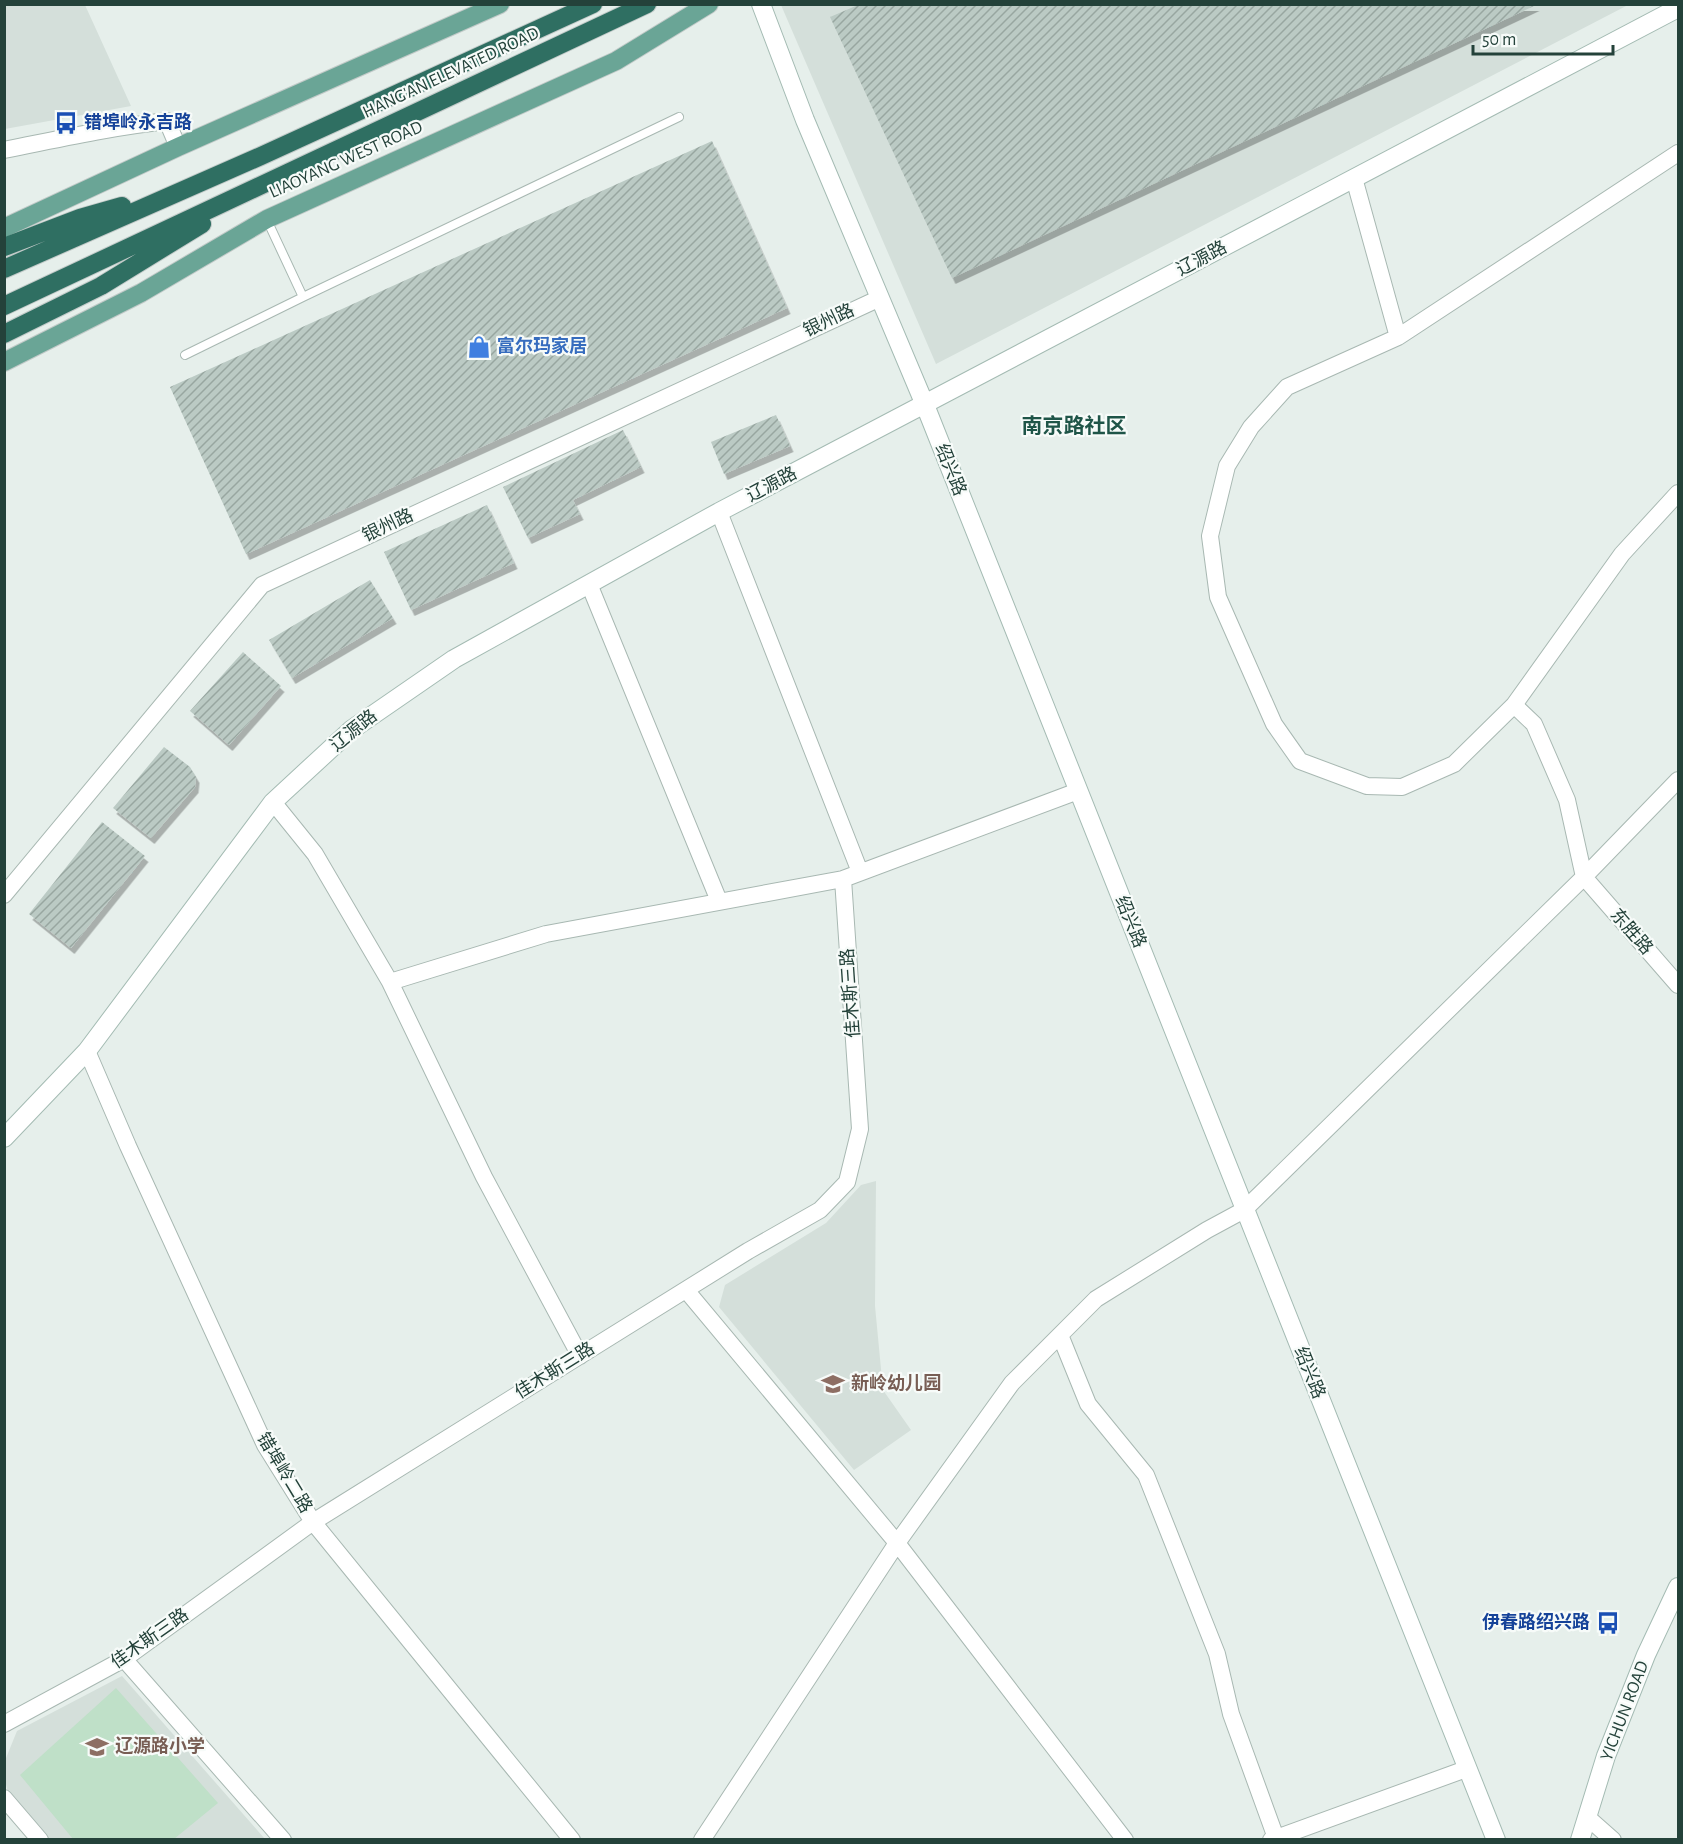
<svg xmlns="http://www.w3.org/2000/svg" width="1683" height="1844" font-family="'Alegreya Sans','Noto Sans SC',sans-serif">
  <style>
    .built { fill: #d4dfda }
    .pitch { fill: #bfe0c8 }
    .building { fill: url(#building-hatch); filter: url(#shadow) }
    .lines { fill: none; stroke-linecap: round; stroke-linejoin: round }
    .lane-casing { stroke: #a8b8b2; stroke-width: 10 }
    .street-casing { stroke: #a8b8b2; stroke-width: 18 }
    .secondary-casing { stroke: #a4bbb3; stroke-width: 20 }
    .primary-casing { stroke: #c2cac8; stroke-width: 20 }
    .highway-casing { stroke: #c2cac8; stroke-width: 20 }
    .lane { stroke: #fff; stroke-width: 8 }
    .street { stroke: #fff; stroke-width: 16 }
    .secondary { stroke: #fff; stroke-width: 18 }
    .primary { stroke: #6aa596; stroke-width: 18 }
    .highway { stroke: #2f6f62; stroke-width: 18 }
    .labels { text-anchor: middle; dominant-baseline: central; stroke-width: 4.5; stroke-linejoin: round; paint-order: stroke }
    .street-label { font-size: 18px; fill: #24423a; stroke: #f7fbf9 }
    .transit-label { font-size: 18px; font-weight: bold; fill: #164399; stroke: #f7fbf9; text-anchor: start }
    .shop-label { font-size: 18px; font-weight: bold; fill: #366cbe; stroke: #f7fbf9; text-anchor: start }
    .education-label { font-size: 18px; font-weight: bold; fill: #785e54; stroke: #f7fbf9; text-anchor: start }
    .quarter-label { font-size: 21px; font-weight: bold; fill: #1f5548; stroke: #f7fbf9 }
  </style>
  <defs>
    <pattern id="building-hatch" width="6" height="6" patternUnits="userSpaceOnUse" patternTransform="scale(1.5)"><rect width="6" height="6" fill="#bbcac4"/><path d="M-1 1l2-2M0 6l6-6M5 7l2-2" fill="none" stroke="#98a6a0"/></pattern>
    <filter id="shadow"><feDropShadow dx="3.5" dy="6" stdDeviation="0" flood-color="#0004"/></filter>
  </defs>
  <rect width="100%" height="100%" fill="#e6efeb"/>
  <!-- built -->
  <path class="built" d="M5 4 85 5 131 106 5 129Z
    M781 5H1628L936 364Z
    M876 1181 875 1306 883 1390 911 1430 854 1470 719 1307 725 1285 826 1223 861 1185Z
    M122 1676 265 1839H48L8 1793 5 1780 4 1763 17 1731Z"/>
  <!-- pitch -->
  <path class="pitch" d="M116 1688 218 1803 174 1839H73L20 1775Z"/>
  <!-- building -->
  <path class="building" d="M858 5H1536L952 278 830 17Z
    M712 141 787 308 246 554 170 387Z
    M776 415 790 446 724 474 711 442Z
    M623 430 641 467 573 500 580 514 528 538 503 487Z
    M487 505 514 563 411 610 384 552Z
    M370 580 393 618 292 678 269 640Z
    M243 652 281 686 229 745 190 711Z
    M164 747 190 767 196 777 195 787 151 838 113 808Z
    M102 822 145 856 71 948 29 914Z"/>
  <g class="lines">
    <!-- lane casing -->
    <g class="lane-casing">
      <path id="lane" d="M267 220 303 297
        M185 355 303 297 679 117"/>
    </g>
    <!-- street casing -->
    <g class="street-casing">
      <path id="street" d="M4 150C58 139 112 127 167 121L178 147
        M1678 153 1398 337 1287 387 1251 427 1227 466 1210 536 1218 597 1274 724 1300 761 1367 786 1402 787 1454 764 1514 705 1622 554 1678 493
        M1354 178 1398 337
        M719 512 860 872
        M589 584 719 901
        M1514 705 1534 724 1567 800 1584 877 1678 985
        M273 802 315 854 390 982 484 1177 580 1356
        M4 895 262 585 880 298
        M390 982 546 934 843 879 1078 791
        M87 1051 128 1146 265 1445 313 1522 572 1840
        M686 1290 897 1543 1125 1840
        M1060 1335 1088 1404 1146 1475 1217 1654 1231 1714 1276 1838
        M124 1659 283 1840
        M4 1724 124 1659 313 1522 748 1251 820 1210 847 1182 860 1129 843 879
        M4 1798 40 1840
        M1587 1817 1613 1840
        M702 1840 897 1543 1012 1383 1096 1299 1207 1230 1244 1210 1584 877 1678 780
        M1271 1840 1466 1769"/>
    </g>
    <!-- secondary casing -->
    <g class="secondary-casing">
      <path id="secondary" d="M761 4 805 120 925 405 1496 1840
        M4 1138 87 1051 273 802 351 730 454 659 719 512 1678 8
        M1580 1840 1606 1756 1646 1655 1678 1587"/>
    </g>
    <!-- primary casing -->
    <g class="primary-casing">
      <path id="primary" d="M4 228 178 147 500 4
        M4 362 141 293 267 219 616 61 709 4"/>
    </g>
    <!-- highway casing -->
    <g class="highway-casing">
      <path id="highway" d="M4 247 80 218 122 206
        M4 269 261 156 593 4
        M4 306 647 4
        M4 334 101 286 202 224"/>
    </g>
    <!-- lane -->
    <use href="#lane" class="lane"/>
    <!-- street -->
    <use href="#street" class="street"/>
    <!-- secondary -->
    <use href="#secondary" class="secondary"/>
    <!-- primary -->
    <use href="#primary" class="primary"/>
    <!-- highway -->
    <use href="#highway" class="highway"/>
  </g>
  <!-- icons -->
  <defs>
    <g id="bus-bare" transform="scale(1.8)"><path d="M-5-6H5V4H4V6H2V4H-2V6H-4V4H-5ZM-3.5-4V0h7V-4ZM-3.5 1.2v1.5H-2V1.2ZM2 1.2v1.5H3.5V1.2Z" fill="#1a4fb4" stroke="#f7fbf9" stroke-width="2.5" paint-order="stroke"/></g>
    <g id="shop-bare" transform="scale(1.8)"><path d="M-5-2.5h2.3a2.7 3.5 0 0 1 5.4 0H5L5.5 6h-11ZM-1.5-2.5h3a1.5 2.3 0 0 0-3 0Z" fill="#3f7fe0" stroke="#f7fbf9" stroke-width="2.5" paint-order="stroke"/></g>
    <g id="school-bare" transform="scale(1.8)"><path d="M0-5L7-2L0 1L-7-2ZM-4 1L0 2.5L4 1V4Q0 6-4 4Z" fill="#8d6e63" stroke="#f7fbf9" stroke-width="2.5" paint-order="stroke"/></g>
  </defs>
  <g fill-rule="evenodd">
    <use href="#bus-bare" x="66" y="123"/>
    <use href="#shop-bare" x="479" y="347"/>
    <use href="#school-bare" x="833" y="1384"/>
    <use href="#bus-bare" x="1608" y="1623"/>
    <use href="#school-bare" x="97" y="1747"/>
  </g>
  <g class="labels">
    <!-- street labels -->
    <g class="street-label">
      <text transform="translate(451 73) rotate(-25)">HANG'AN ELEVATED ROAD</text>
      <text transform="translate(346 160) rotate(-24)">LIAOYANG WEST ROAD</text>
      <text transform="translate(1202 259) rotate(-28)">辽源路</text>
      <text transform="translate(829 321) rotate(-25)">银州路</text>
      <text transform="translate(950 470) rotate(68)">绍兴路</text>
      <text transform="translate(772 485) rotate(-28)">辽源路</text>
      <text transform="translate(388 526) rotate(-25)">银州路</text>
      <text transform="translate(354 731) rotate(-39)">辽源路</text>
      <text transform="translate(1130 922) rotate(68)">绍兴路</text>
      <text transform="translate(1631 932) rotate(49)">东胜路</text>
      <text transform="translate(851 993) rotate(-94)">佳木斯三路</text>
      <text transform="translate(555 1371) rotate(-32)">佳木斯三路</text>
      <text transform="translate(1309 1373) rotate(68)">绍兴路</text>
      <text transform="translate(284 1473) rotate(59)">错埠岭二路</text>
      <text transform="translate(150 1639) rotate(-35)">佳木斯三路</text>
      <text transform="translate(1625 1711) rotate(-69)">YICHUN ROAD</text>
    </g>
    <!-- transit labels -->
    <g class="transit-label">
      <text x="84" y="123">错埠岭永吉路</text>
      <text x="1590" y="1623" text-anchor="end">伊春路绍兴路</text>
    </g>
    <!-- shop labels -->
    <g class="shop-label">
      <text x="497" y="347">富尔玛家居</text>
    </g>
    <!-- education labels -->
    <g class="education-label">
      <text x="851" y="1384">新岭幼儿园</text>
      <text x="115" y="1747">辽源路小学</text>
    </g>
    <!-- quarter labels -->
    <g class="quarter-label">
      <text x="1074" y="426">南京路社区</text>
    </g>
  </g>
  <!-- border -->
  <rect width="1683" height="1844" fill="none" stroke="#24423a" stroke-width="12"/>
  <!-- scale -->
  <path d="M1473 45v9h140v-9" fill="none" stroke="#24423a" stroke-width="3"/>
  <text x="1482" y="45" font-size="18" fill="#24423a" stroke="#f7fbf9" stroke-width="4.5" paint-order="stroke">50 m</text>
</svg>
